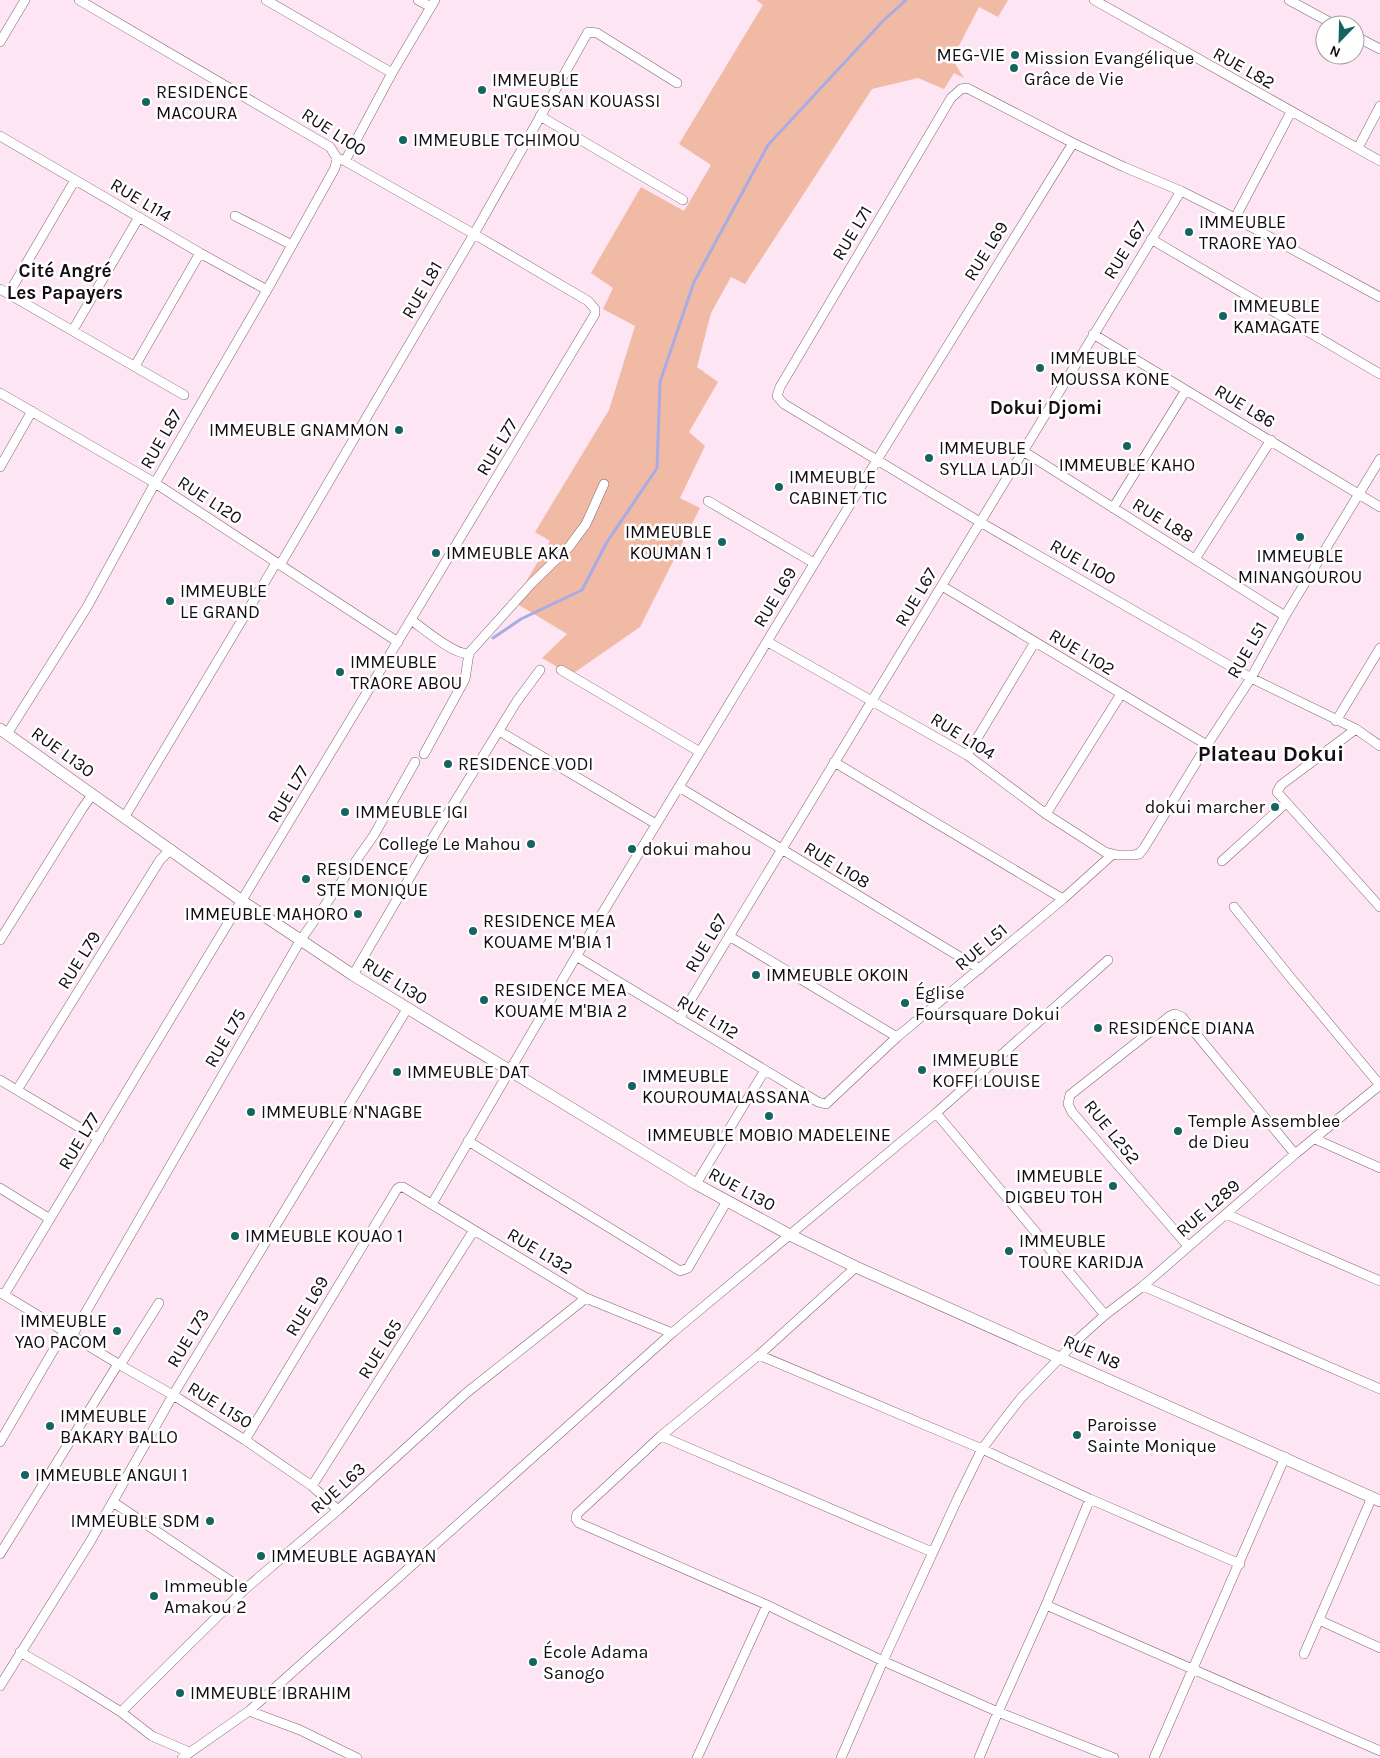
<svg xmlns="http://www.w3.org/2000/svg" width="1380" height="1758" font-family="Karla,sans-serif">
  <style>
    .grass { fill: #f1baa4 }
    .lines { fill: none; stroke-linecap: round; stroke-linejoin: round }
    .stream { stroke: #a8ace4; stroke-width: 3 }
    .minor-casing { stroke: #7d6372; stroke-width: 10 }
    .tertiary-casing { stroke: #7d6372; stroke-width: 12 }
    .minor { stroke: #fff; stroke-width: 9 }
    .tertiary { stroke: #fff; stroke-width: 11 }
    .poi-dot { fill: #166460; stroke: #fff; stroke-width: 2 }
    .labels { text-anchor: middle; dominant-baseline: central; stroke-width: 5; stroke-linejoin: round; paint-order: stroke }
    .poi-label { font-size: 18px; fill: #160d12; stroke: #fff; text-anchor: start }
    .street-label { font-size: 18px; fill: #160d12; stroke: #fff }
    .neighbourhood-label { font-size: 19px; font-weight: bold; fill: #160d12; stroke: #fff }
    .district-label { font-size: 22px; font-weight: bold; fill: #160d12; stroke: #fff }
  </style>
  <rect width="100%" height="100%" fill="#fde5f3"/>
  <!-- grass -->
  <path class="grass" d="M756 0H1008L998 17 979 7 952 59 964 78 954 73 944 89 918 78 872 89 745 284 731 277 711 313 697 367 718 382 689 432 705 446 680 498 700 508 640 627 571 675 542 658 567 634 514 602 550 541 535 532 609 410 635 326 603 309 613 288 591 273 641 187 684 211 711 165 679 144 763 5Z"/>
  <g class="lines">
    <!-- stream -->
    <path class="stream" d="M493 638 521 619 582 590 607 542 657 468 660 382 694 282 768 145 883 21 906 0"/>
    <!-- minor casing -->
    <g class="minor-casing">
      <path id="minor" d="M266 0 392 73
        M418 0 431 7
        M1094 0 1380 161
        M1289 0 1335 25
        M1355 36 1380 49
        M0 42 25 0
        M540 116 683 200
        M0 136 200 253 267 290
        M1358 148 1380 106
        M345 161 392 73 435 0
        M235 216 292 245
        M1235 218 1291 112
        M1151 239 1380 374
        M0 289 184 395
        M9 293 75 180
        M1380 297 1235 218 1181 191 1124 167 1073 143 967 88 961 89 951 98 780 387 777 396 784 404 980 522 1251 678 1356 729 1380 746
        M73 330 139 217
        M1093 334 1380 507
        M135 366 200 253
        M0 393 155 483 398 642
        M1023 451 1285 616
        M0 467 32 411
        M708 501 814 563
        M1113 508 1186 390
        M1195 559 1271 440
        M280 565 474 234 588 32 597 33 677 83
        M942 586 1207 745
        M411 620C423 628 456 657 469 653L531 584 569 547 586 524 604 484
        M768 642 967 755 1046 814 1105 852 1117 855H1134L1139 854 1144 848 1207 745 1251 678 1285 616 1380 459
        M561 670 700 752
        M1336 721 1380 648
        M1356 729 1281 785 1277 792 1380 907
        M499 731 656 824
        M7 734 87 607 155 483 267 290 335 168 337 158
        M424 754 465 679 469 653
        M967 755 1035 642
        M834 762 1063 899
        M679 787 980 969
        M1046 814 1121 694
        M124 818 276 563
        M1222 861 1286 803
        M729 936 897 1037
        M0 940 82 809 92 795
        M576 956 818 1102 826 1104 897 1037 1063 899 1113 854
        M353 975 435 834 517 701 540 670
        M679 1019 1181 191
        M0 1080 99 1139
        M17 1090 160 860 171 849
        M936 1113 1105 1315
        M1315 1139 1380 1168
        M468 1141 680 1271 688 1268 727 1201
        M696 1184 765 1070
        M0 1188 50 1219
        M432 1204 574 960 877 460 1073 143
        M1226 1214 1380 1281
        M1188 1246 1072 1112 1068 1104 1070 1095 1170 1016 1175 1014 1182 1017 1295 1154
        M856 1267 759 1355 661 1436 577 1514 576 1519 579 1523 767 1605 883 1661 998 1712 1114 1758
        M1143 1286 1380 1389
        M1 1293 120 1365 173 1395 245 1440 312 1486 338 1510
        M4 1295 595 314V309L588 301 474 234 345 161 337 158 330 147 79 0
        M72 1336 300 941 374 835 415 762
        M759 1355 982 1449 1090 1499 1240 1564
        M120 1365 159 1303
        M661 1436 932 1552
        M245 1440 397 1189 400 1187H403L586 1298 672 1333
        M0 1442 64 1332
        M312 1486 474 1230
        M113 1502 244 1590
        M0 1554 118 1364
        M1046 1605 1380 1751
        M1319 1620 1380 1648
        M20 1652 76 1684 121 1712 152 1736 189 1752
        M1304 1654 1372 1497
        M0 1686 90 1542 173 1395 407 1009
        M249 1711 300 1730 357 1758
        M121 1712 244 1590 338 1510 465 1394 586 1298
        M182 1758 249 1711 672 1333 936 1113 1108 960
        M697 1758 767 1605
        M841 1758 883 1661 957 1500 982 1449 1003 1421 1021 1398 1077 1340 1105 1315 1143 1286 1295 1154 1380 1085 1290 977 1234 907
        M979 1758 998 1712 1046 1605 1090 1499
        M1154 1758 1285 1457"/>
    </g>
    <!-- tertiary casing -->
    <g class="tertiary-casing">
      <path id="tertiary" d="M0 729 242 901 353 975 696 1184 790 1235 856 1267 1380 1501"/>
    </g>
    <!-- minor -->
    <use href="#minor" class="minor"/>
    <!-- tertiary -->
    <use href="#tertiary" class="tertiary"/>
  </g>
  <!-- markers -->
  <g class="poi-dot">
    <circle cx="1015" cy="55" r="5"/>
    <circle cx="1014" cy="68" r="5"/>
    <circle cx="482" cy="90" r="5"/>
    <circle cx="146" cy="102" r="5"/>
    <circle cx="403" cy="140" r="5"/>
    <circle cx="1189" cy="232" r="5"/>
    <circle cx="1223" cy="316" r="5"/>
    <circle cx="1040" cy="368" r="5"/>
    <circle cx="399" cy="430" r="5"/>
    <circle cx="1127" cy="446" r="5"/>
    <circle cx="929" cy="458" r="5"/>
    <circle cx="779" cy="487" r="5"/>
    <circle cx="1300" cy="537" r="5"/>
    <circle cx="722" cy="542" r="5"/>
    <circle cx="436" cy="553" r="5"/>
    <circle cx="170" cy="601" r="5"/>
    <circle cx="340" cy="672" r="5"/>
    <circle cx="448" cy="764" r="5"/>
    <circle cx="1275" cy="807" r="5"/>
    <circle cx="345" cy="812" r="5"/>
    <circle cx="531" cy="844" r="5"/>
    <circle cx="632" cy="849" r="5"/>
    <circle cx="306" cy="879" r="5"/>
    <circle cx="358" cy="914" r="5"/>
    <circle cx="473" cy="931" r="5"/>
    <circle cx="756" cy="975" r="5"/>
    <circle cx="484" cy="1000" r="5"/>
    <circle cx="905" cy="1003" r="5"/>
    <circle cx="1098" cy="1028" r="5"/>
    <circle cx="922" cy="1070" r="5"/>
    <circle cx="397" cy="1072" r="5"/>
    <circle cx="632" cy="1086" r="5"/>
    <circle cx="251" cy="1112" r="5"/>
    <circle cx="769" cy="1116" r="5"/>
    <circle cx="1178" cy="1131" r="5"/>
    <circle cx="1113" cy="1186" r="5"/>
    <circle cx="235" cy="1236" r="5"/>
    <circle cx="1009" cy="1251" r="5"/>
    <circle cx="117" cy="1331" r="5"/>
    <circle cx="50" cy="1426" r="5"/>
    <circle cx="1077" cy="1435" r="5"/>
    <circle cx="25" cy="1475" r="5"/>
    <circle cx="210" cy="1521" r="5"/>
    <circle cx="261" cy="1556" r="5"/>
    <circle cx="154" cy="1596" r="5"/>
    <circle cx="533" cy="1662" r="5"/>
    <circle cx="180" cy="1693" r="5"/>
  </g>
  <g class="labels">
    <!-- poi labels -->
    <g class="poi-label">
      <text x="1005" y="55" text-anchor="end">MEG-VIE</text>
      <text x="1024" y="58">Mission Evangélique<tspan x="1024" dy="21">Grâce de Vie</tspan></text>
      <text x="492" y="80">IMMEUBLE<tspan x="492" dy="21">N'GUESSAN KOUASSI</tspan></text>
      <text x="156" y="92">RESIDENCE<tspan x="156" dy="21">MACOURA</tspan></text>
      <text x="413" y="140">IMMEUBLE TCHIMOU</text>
      <text x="1199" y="222">IMMEUBLE<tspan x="1199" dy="21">TRAORE YAO</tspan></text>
      <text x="1233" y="306">IMMEUBLE<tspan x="1233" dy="21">KAMAGATE</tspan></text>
      <text x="1050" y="358">IMMEUBLE<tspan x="1050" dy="21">MOUSSA KONE</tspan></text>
      <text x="389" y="430" text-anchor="end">IMMEUBLE GNAMMON</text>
      <text x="939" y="448">IMMEUBLE<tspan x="939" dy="21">SYLLA LADJI</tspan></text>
      <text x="1127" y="465" text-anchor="middle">IMMEUBLE KAHO</text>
      <text x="789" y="477">IMMEUBLE<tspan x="789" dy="21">CABINET TIC</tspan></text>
      <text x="712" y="532" text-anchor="end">IMMEUBLE<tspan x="712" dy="21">KOUMAN 1</tspan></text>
      <text x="446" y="553">IMMEUBLE AKA</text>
      <text x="1300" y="556" text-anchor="middle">IMMEUBLE<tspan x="1300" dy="21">MINANGOUROU</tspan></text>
      <text x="180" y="591">IMMEUBLE<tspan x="180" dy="21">LE GRAND</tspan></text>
      <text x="350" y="662">IMMEUBLE<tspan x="350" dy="21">TRAORE ABOU</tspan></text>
      <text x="458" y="764">RESIDENCE VODI</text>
      <text x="1265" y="807" text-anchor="end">dokui marcher</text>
      <text x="355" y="812">IMMEUBLE IGI</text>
      <text x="521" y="844" text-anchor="end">College Le Mahou</text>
      <text x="642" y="849">dokui mahou</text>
      <text x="316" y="869">RESIDENCE<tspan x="316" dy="21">STE MONIQUE</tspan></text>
      <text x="348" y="914" text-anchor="end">IMMEUBLE MAHORO</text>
      <text x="483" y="921">RESIDENCE MEA<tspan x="483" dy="21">KOUAME M'BIA 1</tspan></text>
      <text x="766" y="975">IMMEUBLE OKOIN</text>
      <text x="494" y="990">RESIDENCE MEA<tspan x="494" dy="21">KOUAME M'BIA 2</tspan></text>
      <text x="915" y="993">Église<tspan x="915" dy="21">Foursquare Dokui</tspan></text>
      <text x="1108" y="1028">RESIDENCE DIANA</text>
      <text x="932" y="1060">IMMEUBLE<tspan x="932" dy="21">KOFFI LOUISE</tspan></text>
      <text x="407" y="1072">IMMEUBLE DAT</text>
      <text x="642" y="1076">IMMEUBLE<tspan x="642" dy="21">KOUROUMALASSANA</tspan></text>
      <text x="261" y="1112">IMMEUBLE N'NAGBE</text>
      <text x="1188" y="1121">Temple Assemblee<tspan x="1188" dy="21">de Dieu</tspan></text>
      <text x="769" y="1135" text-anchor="middle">IMMEUBLE MOBIO MADELEINE</text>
      <text x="1103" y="1176" text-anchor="end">IMMEUBLE<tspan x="1103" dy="21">DIGBEU TOH</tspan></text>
      <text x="245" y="1236">IMMEUBLE KOUAO 1</text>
      <text x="1019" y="1241">IMMEUBLE<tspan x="1019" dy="21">TOURE KARIDJA</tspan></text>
      <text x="107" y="1321" text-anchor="end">IMMEUBLE<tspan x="107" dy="21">YAO PACOM</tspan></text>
      <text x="60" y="1416">IMMEUBLE<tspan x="60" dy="21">BAKARY BALLO</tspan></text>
      <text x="1087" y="1425">Paroisse<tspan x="1087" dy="21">Sainte Monique</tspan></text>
      <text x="35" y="1475">IMMEUBLE ANGUI 1</text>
      <text x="200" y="1521" text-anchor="end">IMMEUBLE SDM</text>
      <text x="271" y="1556">IMMEUBLE AGBAYAN</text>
      <text x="164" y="1586">Immeuble<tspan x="164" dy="21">Amakou 2</tspan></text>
      <text x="543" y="1652">École Adama<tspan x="543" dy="21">Sanogo</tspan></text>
      <text x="190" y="1693">IMMEUBLE IBRAHIM</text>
    </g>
    <!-- street labels -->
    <g class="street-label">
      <text transform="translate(1244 68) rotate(29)">RUE L82</text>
      <text transform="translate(334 132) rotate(33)">RUE L100</text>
      <text transform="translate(141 200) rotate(31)">RUE L114</text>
      <text transform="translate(852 233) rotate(-59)">RUE L71</text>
      <text transform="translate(1125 250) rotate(-58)">RUE L67</text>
      <text transform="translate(986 251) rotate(-58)">RUE L69</text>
      <text transform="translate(422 290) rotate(-60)">RUE L81</text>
      <text transform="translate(1245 406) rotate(31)">RUE L86</text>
      <text transform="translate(161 439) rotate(-60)">RUE L87</text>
      <text transform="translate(497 447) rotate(-59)">RUE L77</text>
      <text transform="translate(210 500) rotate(33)">RUE L120</text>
      <text transform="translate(1163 520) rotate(32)">RUE L88</text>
      <text transform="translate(1083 562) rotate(30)">RUE L100</text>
      <text transform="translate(775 597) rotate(-59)">RUE L69</text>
      <text transform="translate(916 597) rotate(-59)">RUE L67</text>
      <text transform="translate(1247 650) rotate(-60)">RUE L51</text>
      <text transform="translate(1082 652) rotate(31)">RUE L102</text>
      <text transform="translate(963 736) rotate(32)">RUE L104</text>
      <text transform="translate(63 752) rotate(36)">RUE L130</text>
      <text transform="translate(288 794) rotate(-59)">RUE L77</text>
      <text transform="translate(837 865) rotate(31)">RUE L108</text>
      <text transform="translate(706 943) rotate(-59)">RUE L67</text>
      <text transform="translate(981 947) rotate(-40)">RUE L51</text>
      <text transform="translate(79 960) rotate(-58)">RUE L79</text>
      <text transform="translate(395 981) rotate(32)">RUE L130</text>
      <text transform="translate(708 1017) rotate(31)">RUE L112</text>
      <text transform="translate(225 1038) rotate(-60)">RUE L75</text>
      <text transform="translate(1112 1132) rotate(51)">RUE L252</text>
      <text transform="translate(79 1141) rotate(-59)">RUE L77</text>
      <text transform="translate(742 1189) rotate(28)">RUE L130</text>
      <text transform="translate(1208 1208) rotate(-41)">RUE L289</text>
      <text transform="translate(540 1251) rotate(31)">RUE L132</text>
      <text transform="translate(307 1306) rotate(-59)">RUE L69</text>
      <text transform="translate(188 1338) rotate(-59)">RUE L73</text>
      <text transform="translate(380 1349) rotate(-58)">RUE L65</text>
      <text transform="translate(1092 1352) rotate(24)">RUE N8</text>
      <text transform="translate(220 1405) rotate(32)">RUE L150</text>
      <text transform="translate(338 1488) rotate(-42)">RUE L63</text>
    </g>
    <!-- neighbourhood labels -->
    <g class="neighbourhood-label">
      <text x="65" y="271">Cité Angré<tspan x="65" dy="22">Les Papayers</tspan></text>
      <text x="1046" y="408">Dokui Djomi</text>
    </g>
    <!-- district labels -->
    <g class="district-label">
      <text x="1271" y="754">Plateau Dokui</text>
    </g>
  </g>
  <!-- north arrow -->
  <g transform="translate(1340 40) rotate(203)"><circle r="24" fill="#ffffff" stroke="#a29ea0"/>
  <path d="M0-4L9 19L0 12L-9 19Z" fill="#166460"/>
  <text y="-8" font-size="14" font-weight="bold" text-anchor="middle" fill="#160d12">N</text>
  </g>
</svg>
